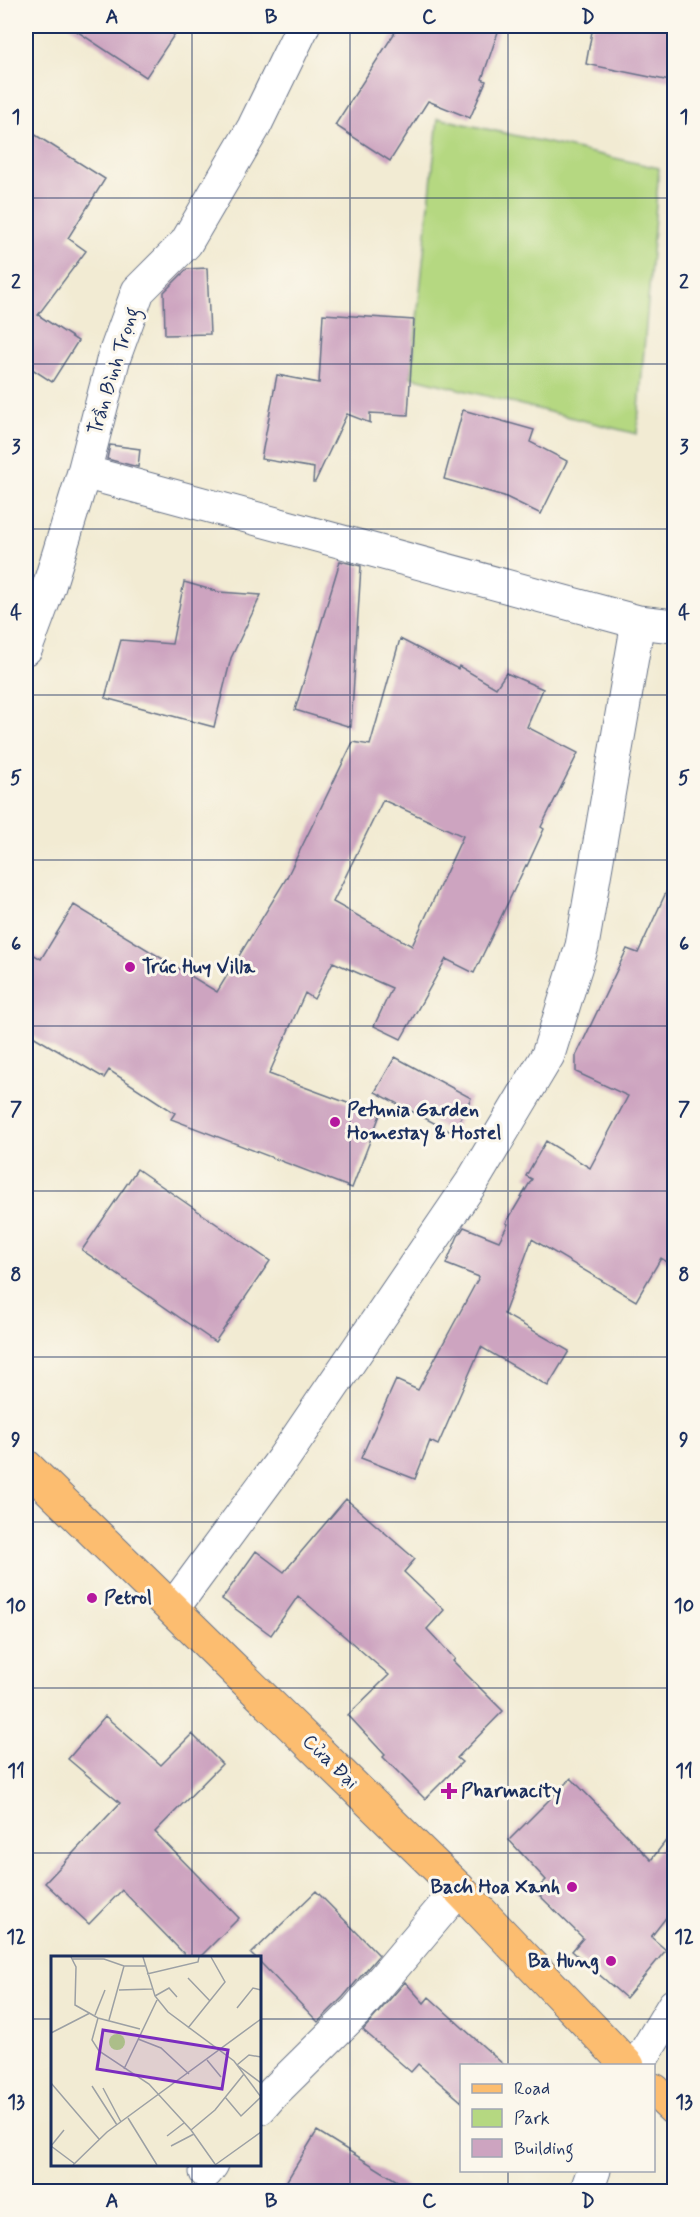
<svg xmlns="http://www.w3.org/2000/svg" width="700" height="2217" font-family="Mynerve,sans-serif">
  <style>
    .green { fill: #b5d881; stroke: #688470; stroke-width: 1.5 }
    .building { fill: #cda4c0; fill-rule: evenodd }
    .lines { fill: none; stroke-linecap: round; stroke-linejoin: round }
    .minor-casing { stroke: #667187; stroke-width: 35 }
    .major-casing { stroke: #667187; stroke-width: 35 }
    .minor { stroke: #fff; stroke-width: 33 }
    .major { stroke: #fcbd6f; stroke-width: 33 }
    .grid { fill: none; stroke: #1b2f5e; stroke-width: 1.5; stroke-opacity: 0.55 }
    .poi-dot { fill: #b5179e; stroke: #fbf7ec; stroke-width: 2 }
    .labels { text-anchor: middle; dominant-baseline: central; stroke-width: 6; stroke-linejoin: round; paint-order: stroke }
    .street-label { font-size: 20px; fill: #1b2f5e; stroke: #fbf7ec }
    .poi-label { font-size: 20px; font-weight: bold; fill: #1b2f5e; stroke: #fbf7ec; text-anchor: start }
    .inset-road { fill: none; stroke: #9ca0a4; stroke-width: 1.5 }
    .view { fill: #7b2cbf; fill-opacity: 0.15; stroke: #7b2cbf; stroke-width: 3 }
    .inset-edge { fill: none; stroke: #1b2f5e; stroke-width: 3 }
    .neatline { fill: none; stroke: #1b2f5e; stroke-width: 2 }
    .grid-label { font-size: 20px; text-anchor: middle; font-weight: bold; fill: #1b2f5e }
  </style>
  <rect width="100%" height="100%" fill="#fbf7ec"/>
  <filter id="ink" filterUnits="userSpaceOnUse"><feTurbulence type="fractalNoise" baseFrequency=".0167" numOctaves="2"/><feDisplacementMap in="SourceGraphic" scale="12" xChannelSelector="R" yChannelSelector="G"/><feConvolveMatrix kernelMatrix="1 2 1 2 8 2 1 2 1" color-interpolation-filters="sRGB"/></filter>
  <filter id="wash" filterUnits="userSpaceOnUse"><feTurbulence type="fractalNoise" baseFrequency=".008" numOctaves="4" result="noise"/><feDisplacementMap in="SourceGraphic" scale="24" xChannelSelector="R" yChannelSelector="G"/><feGaussianBlur stdDeviation="1.35" result="paint"/><feColorMatrix in="noise" values="0 0 0 0 0 0 0 0 0 0 0 0 0 0 0 0 0 1.4 0 .05"/><feComposite in="paint" operator="in"/></filter>
  <g filter="url(#wash)">
    <rect width="100%" height="100%" fill="#f2ebd3"/>
    <!-- green -->
    <path class="green" d="M438 118 659 168 637 434 411 377Z"/>
    <g id="blocks">
      <!-- building -->
      <path class="building" d="M69 26H180L146 77Z
        M399 26H500L482 79 486 81 470 118 428 101 390 161 335 125Z
        M593 26H675V82L586 64Z
        M26 129 105 179 68 238 86 251 38 315 78 341 52 382 26 365Z
        M207 268 210 334 165 335 164 292 187 269Z
        M323 314 414 320 408 415 370 413V423L347 414 315 482H313L314 468 261 459 277 375 319 383Z
        M463 410 534 430 530 442 567 461 541 514 504 496 444 479Z
        M110 445 140 449 138 467 107 459Z
        M340 561 361 566 351 727 295 710Z
        M184 582 219 592 261 595 231 658 214 727 105 698 121 640 172 644Z
        M400 639 458 669 459 666 496 688 506 673 543 689 527 727 578 753 541 827 544 829 527 866 526 865 474 973 446 959 401 1039 374 1026 392 988 333 962 314 999 305 993 269 1074 380 1115 352 1188 171 1119 175 1113 109 1070 104 1078 26 1032V950L41 959 74 905 217 992 286 879 353 742 370 745ZM383 800 463 836 412 946 333 902Z
        M675 873V1267L661 1258 636 1301 532 1239 504 1314 569 1351 548 1386 481 1347 438 1445 430 1441 415 1479 361 1458 396 1380 418 1390 479 1277 446 1264 458 1236 464 1227 499 1241 508 1224 506 1223 532 1179 526 1176 546 1141 590 1168 628 1096 576 1072V1056L627 949 638 953Z
        M395 1057 471 1098 453 1133 375 1092Z
        M137 1169 270 1261 215 1342 82 1250Z
        M346 1499 415 1559 404 1572 444 1610 427 1629 455 1659 453 1661 503 1711 457 1758 462 1762 425 1799 383 1757 385 1755 348 1715 389 1675 298 1596 271 1635 222 1599 256 1551 284 1572Z
        M105 1716 161 1765 192 1734 222 1764 155 1832 239 1918 199 1958H188L122 1890 89 1924 45 1883 120 1803 68 1759Z
        M571 1778 651 1860 675 1829V1906L651 1937 666 1950 626 1998 572 1951 583 1938 535 1891 546 1880 509 1840Z
        M316 1891 379 1955 343 1997 318 2022 260 1962V1958H255L251 1954Z
        M405 1982 424 2003 429 1997 505 2066H462V2102L418 2064 411 2072 363 2030Z
        M317 2131 415 2192H280Z"/>
    </g>
  </g>
  <g filter="url(#ink)">
    <use href="#blocks" fill-opacity="0" stroke="#667187" stroke-width="1.5"/>
    <g class="lines">
      <!-- minor casing -->
      <g class="minor-casing">
        <path id="minor" d="M84 472 638 622 674 626
          M26 648 49 586 84 472 114 357 138 291 186 243 254 127 303 26
          M173 1608 283 1459 472 1182 548 1055 582 946 638 622
          M637 2066 674 2005
          M260 2108 273 2093 357 2010 459 1889
          M206 2172 212 2164
          M586 2192 594 2170"/>
      </g>
      <!-- major casing -->
      <g class="major-casing">
        <path id="major" d="M26 1466 459 1889 628 2066
          M654 2090 674 2109"/>
      </g>
      <!-- minor -->
      <use href="#minor" class="minor"/>
      <!-- major -->
      <use href="#major" class="major"/>
    </g>
  </g>
  <!-- grid -->
  <path class="grid" d="M192 26V1958M350 26V2192M508 26V2066M26 198H674M26 364H674M26 529H674M26 695H674M26 860H674M26 1026H674M26 1191H674M26 1357H674M26 1522H674M26 1688H674M26 1853H674M26 2019H52M260 2019H674M192 2164V2192M508 2170V2192"/>
  <!-- markers -->
  <g class="poi-dot">
    <circle cx="130" cy="967" r="6"/>
    <circle cx="335" cy="1122" r="6"/>
    <circle cx="92" cy="1598" r="6"/>
    <path d="M446 1782h6v6h6v6h-6v6h-6v-6h-6v-6h6z"/>
    <circle cx="572" cy="1887" r="6"/>
    <circle cx="611" cy="1961" r="6"/>
  </g>
  <g class="labels">
    <!-- street labels -->
    <g class="street-label">
      <text transform="translate(114 371) rotate(-73)">Trần Bình Trọng</text>
      <text transform="translate(330 1762) rotate(44)">Cửa Đại</text>
    </g>
    <!-- poi labels -->
    <g class="poi-label">
      <text x="142" y="967">Trúc Huy Villa</text>
      <text x="347" y="1110">Petunia Garden<tspan x="347" dy="23">Homestay &amp; Hostel</tspan></text>
      <text x="104" y="1598">Petrol</text>
      <text x="461" y="1791">Pharmacity</text>
      <text x="560" y="1887" text-anchor="end">Bach Hoa Xanh</text>
      <text x="599" y="1961" text-anchor="end">Ba Hung</text>
    </g>
  </g>
  <!-- overview -->
  <g transform="translate(51 1956)">
    <rect width="210" height="210" fill="#f2ebd3"/>
    <path d="M58 86a8 8 0 1 1 16 0a8 8 0 1 1-16 0Z" fill="#b5d881"/>
    <path class="inset-road" d="M20 1 25 11 24 49 47 62 89 73M92 1 104 40 117 56 183 105 210 141M21 3H53L73 10M96 18 147 6 148 1M137 22 159 45M68 34 101 33M104 40 118 32 126 41M186 52 202 32 210 34M44 59 54 34M47 62 41 84 48 95 98 128 140 174 164 208M58 64 73 10H94M137 72 174 26 160 1M0 77 39 57M87 83 110 92 138 118M210 101 198 99 186 109 210 127M156 104 170 121M73 113 106 44M0 127 48 183M41 130 66 169M52 132 70 166M174 141 190 160 210 141M77 162 106 209M140 174 164 154 193 118M116 180 133 167M0 190 24 208M0 190 13 174M120 190 143 178M22 209 56 176 210 63M164 209 210 176"/>
    <path class="view" d="M52 74 177 94 171 133 46 113Z"/>
    <rect width="210" height="210" class="inset-edge"/>
  </g>
  <!-- margin -->
  <rect width="700" height="2217" fill="none" stroke="#fbf7ec" stroke-width="66"/>
  <!-- legend -->
  <rect x="460" y="2064" width="195" height="108" fill="#fbf7ec" stroke="#a1a7b3" stroke-width="1.5"/>
  <rect x="472" y="2084" width="30" height="9" fill="#fcbd6f" stroke="#a1a7b3" stroke-width="1.5"/>
  <text x="514" y="2094" font-size="18" fill="#1b2f5e">Road</text>
  <rect x="472" y="2109" width="30" height="18" fill="#b5d881" stroke="#a1a7b3" stroke-width="1.5"/>
  <text x="514" y="2124" font-size="18" fill="#1b2f5e">Park</text>
  <rect x="472" y="2139" width="30" height="18" fill="#cda4c0" stroke="#a1a7b3" stroke-width="1.5"/>
  <text x="514" y="2154" font-size="18" fill="#1b2f5e">Building</text>
  <rect x="33" y="33" width="634" height="2151" class="neatline"/>
  <g class="grid-label">
    <text x="112" y="23">A</text>
    <text x="271" y="23">B</text>
    <text x="429" y="23">C</text>
    <text x="588" y="23">D</text>
    <text x="16" y="123">1</text>
    <text x="684" y="123">1</text>
    <text x="16" y="288">2</text>
    <text x="684" y="288">2</text>
    <text x="16" y="453">3</text>
    <text x="684" y="453">3</text>
    <text x="16" y="619">4</text>
    <text x="684" y="619">4</text>
    <text x="16" y="784">5</text>
    <text x="684" y="784">5</text>
    <text x="16" y="950">6</text>
    <text x="684" y="950">6</text>
    <text x="16" y="1115">7</text>
    <text x="684" y="1115">7</text>
    <text x="16" y="1281">8</text>
    <text x="684" y="1281">8</text>
    <text x="16" y="1446">9</text>
    <text x="684" y="1446">9</text>
    <text x="16" y="1612">10</text>
    <text x="684" y="1612">10</text>
    <text x="16" y="1777">11</text>
    <text x="684" y="1777">11</text>
    <text x="16" y="1943">12</text>
    <text x="684" y="1943">12</text>
    <text x="16" y="2108">13</text>
    <text x="684" y="2108">13</text>
    <text x="112" y="2207">A</text>
    <text x="271" y="2207">B</text>
    <text x="429" y="2207">C</text>
    <text x="588" y="2207">D</text>
  </g>
</svg>
